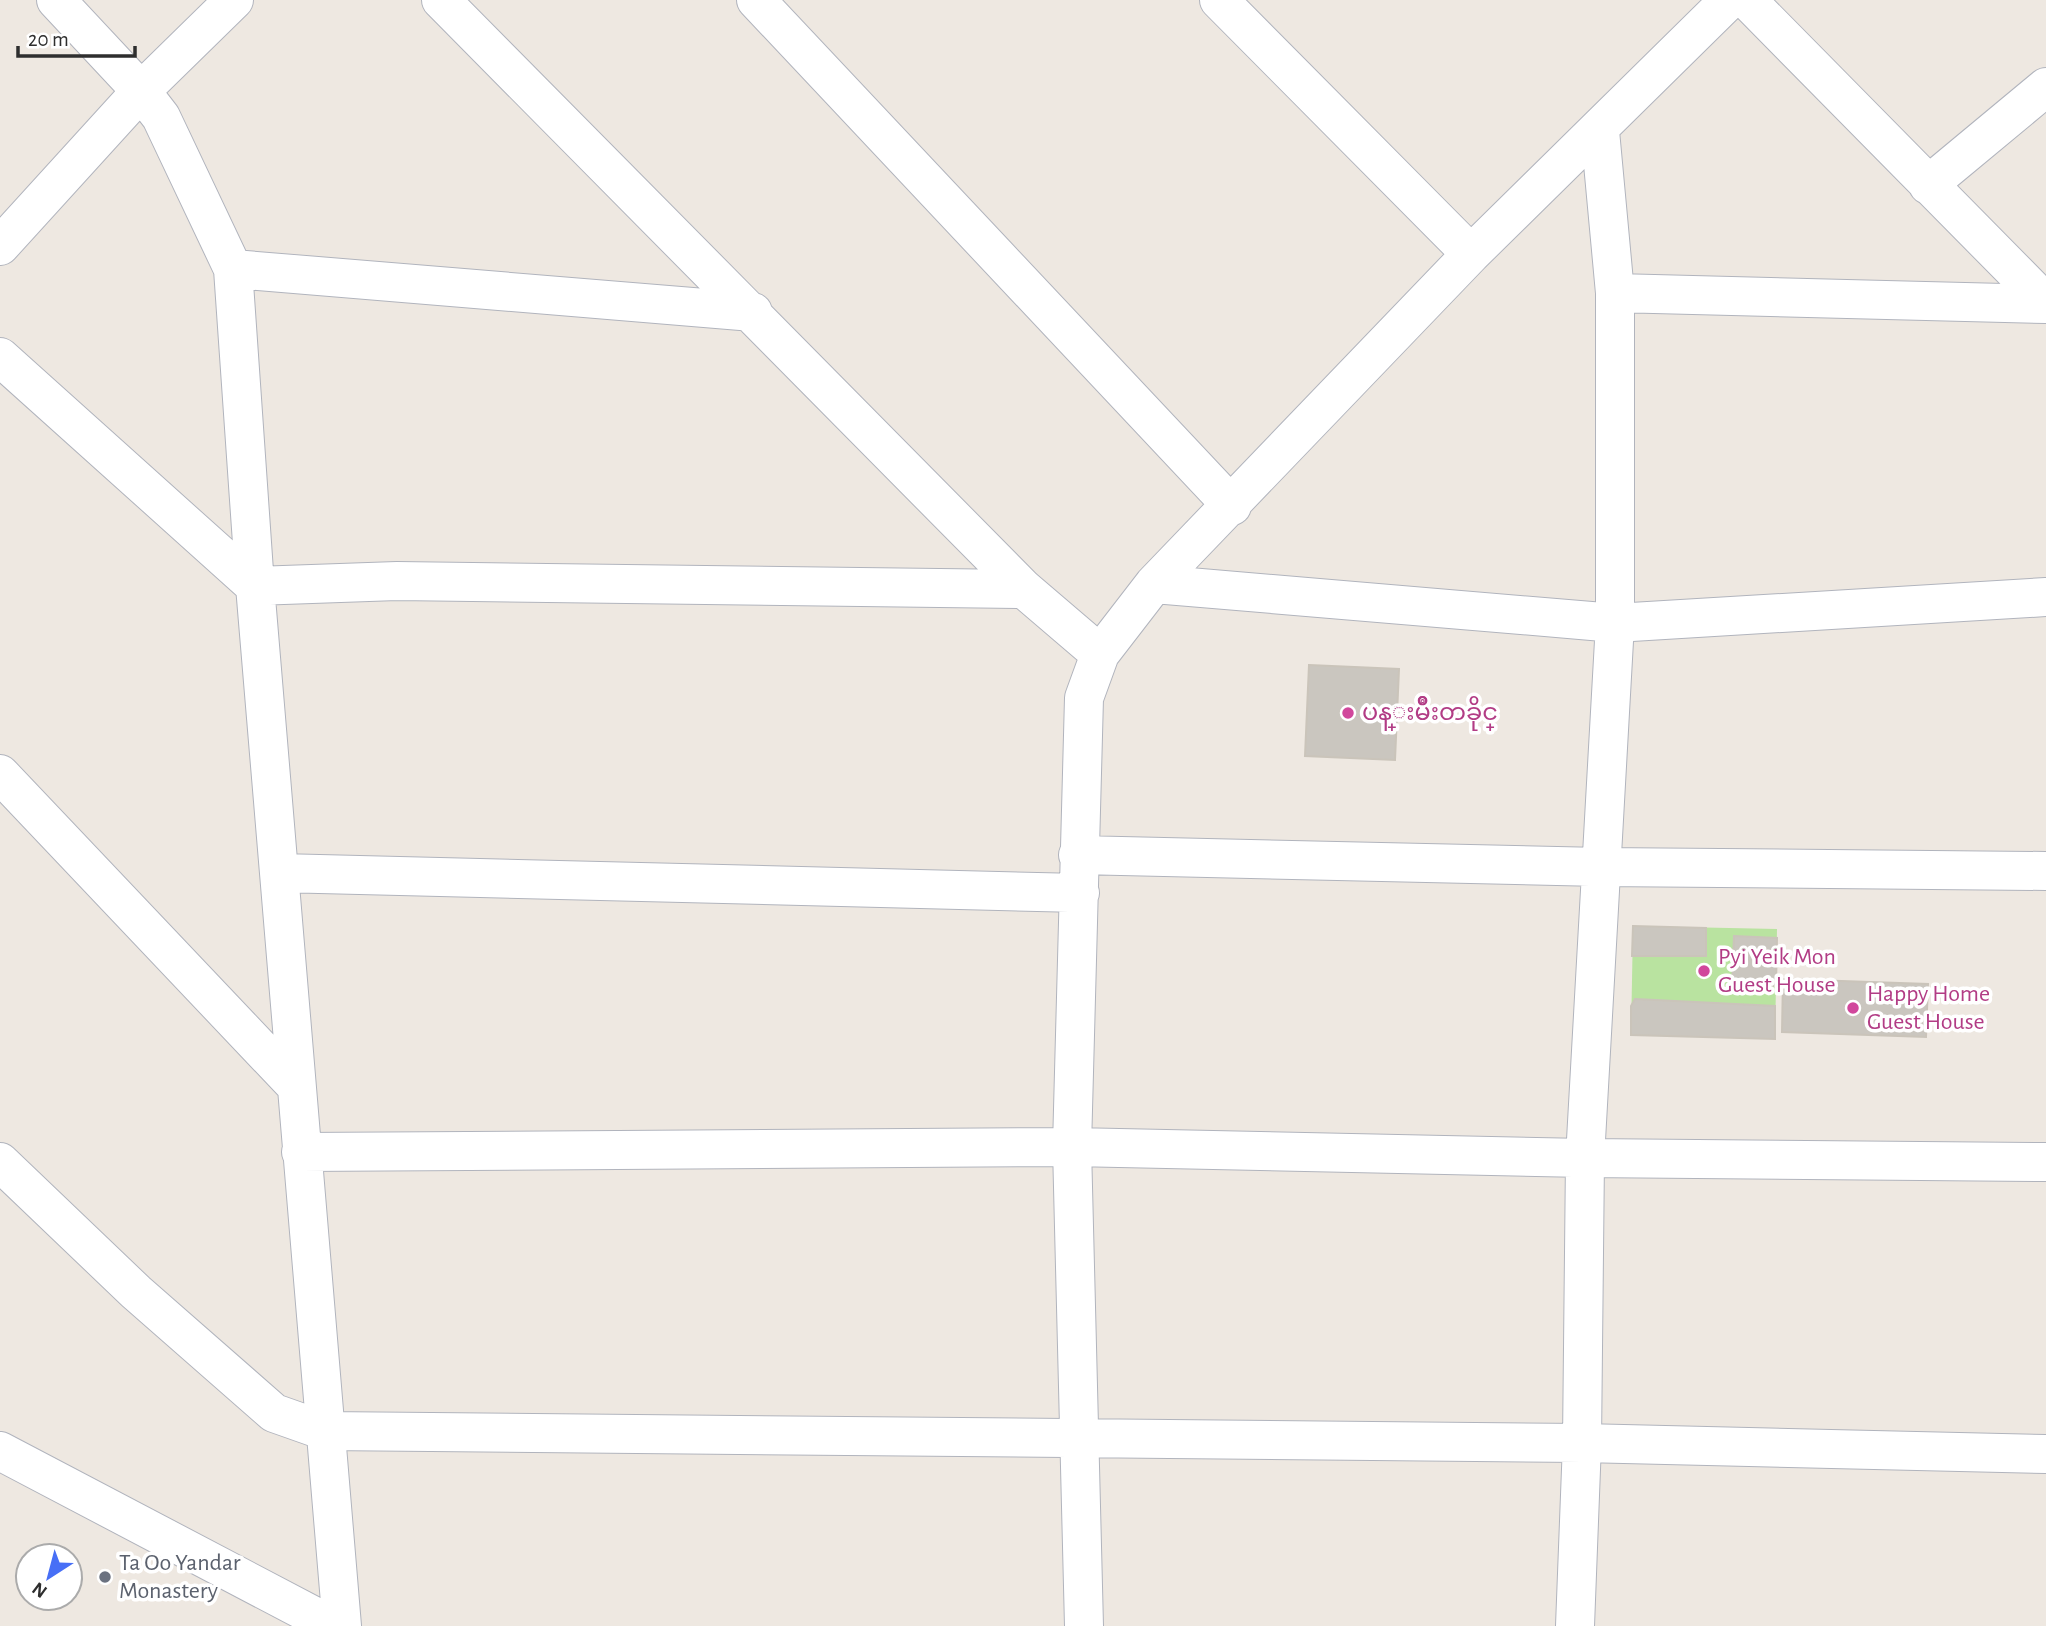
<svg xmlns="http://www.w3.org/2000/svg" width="2046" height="1626" font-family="'Alegreya Sans','Noto Sans Myanmar',sans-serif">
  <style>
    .green { fill: #b9e3a0 }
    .building { fill: #cac6bf; stroke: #cac4ba; stroke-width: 2 }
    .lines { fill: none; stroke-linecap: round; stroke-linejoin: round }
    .street-casing { stroke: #b1b4bd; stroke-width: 40 }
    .street { stroke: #fff; stroke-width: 38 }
    .hotel-dot { fill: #d1479c; stroke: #fff; stroke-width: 2.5 }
    .worship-dot { fill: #6b7280; stroke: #fff; stroke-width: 2.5 }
    .labels { text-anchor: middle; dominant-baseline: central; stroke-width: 7; stroke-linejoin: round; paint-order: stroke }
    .hotel-label { font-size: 24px; fill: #b23c85; stroke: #fff; text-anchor: start }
    .worship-label { font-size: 24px; fill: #5b616d; stroke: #fff; text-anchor: start }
  </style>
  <rect width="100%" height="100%" fill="#eee8e1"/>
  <!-- green -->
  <path class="green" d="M1633 926 1777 929 1775 1039 1631 1035Z"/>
  <!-- building -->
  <path class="building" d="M1309 665 1399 669 1395 760 1305 756Z
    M1633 926 1706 928V956H1632Z
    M1734 936 1777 938 1776 986 1732 984Z
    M1783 979 1928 984 1926 1037 1782 1032Z
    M1635 999 1775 1006V1039L1631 1035V1006Z"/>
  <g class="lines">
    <!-- street casing -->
    <g class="street-casing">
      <path id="street" d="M56 0 141 91 161 117 233 269 255 586 342 1626
        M441 0 1024 589 1100 654
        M756 0 1232 506
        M1219 0 1471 254
        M1747 0 2046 303
        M1928 185 2046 87
        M0 246 141 91 234 0
        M233 269 753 312
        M1615 293 2046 304
        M0 357 255 586 397 581 1024 589
        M1154 584 1615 623 2046 597
        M0 774 296 1086
        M1078 855 1601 867 2046 871
        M279 873 1080 893
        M301 1152 1072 1147 1585 1158 2046 1162
        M0 1162 136 1292 274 1413 325 1431 1582 1443 2046 1454
        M0 1451 333 1626
        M1084 1626 1072 1147 1084 698 1100 654 1154 584 1471 254 1729 0
        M1575 1626 1582 1443 1585 1158 1615 623V293L1600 131"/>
    </g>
    <!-- street -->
    <use href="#street" class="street"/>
  </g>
  <!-- markers -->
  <g class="hotel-dot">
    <circle cx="1348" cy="713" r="7"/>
    <circle cx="1704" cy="971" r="7"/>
    <circle cx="1853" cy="1008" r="7"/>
  </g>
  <circle class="worship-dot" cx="105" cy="1577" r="7"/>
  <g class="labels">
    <!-- hotel labels -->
    <g class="hotel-label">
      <text x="1362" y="713">ပန္းမ်ိဳးတခိုင္</text>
      <text x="1718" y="957">Pyi Yeik Mon<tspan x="1718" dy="28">Guest House</tspan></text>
      <text x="1867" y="994">Happy Home<tspan x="1867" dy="28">Guest House</tspan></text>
    </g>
    <!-- worship labels -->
    <g class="worship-label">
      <text x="119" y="1563">Ta Oo Yandar<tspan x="119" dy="28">Monastery</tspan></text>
    </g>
  </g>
  <!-- north arrow -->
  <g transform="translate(49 1577) rotate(216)"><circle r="33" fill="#ffffff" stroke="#ababab" stroke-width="2"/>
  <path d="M0-5L12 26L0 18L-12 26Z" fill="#476ff6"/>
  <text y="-10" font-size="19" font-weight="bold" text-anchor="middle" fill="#2e2e2e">N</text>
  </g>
  <!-- scale -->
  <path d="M18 46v10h117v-10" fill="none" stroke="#2e2e2e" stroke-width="3.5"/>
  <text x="28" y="46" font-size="21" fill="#2e2e2e" stroke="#ffffff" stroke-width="5" paint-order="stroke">20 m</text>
</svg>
